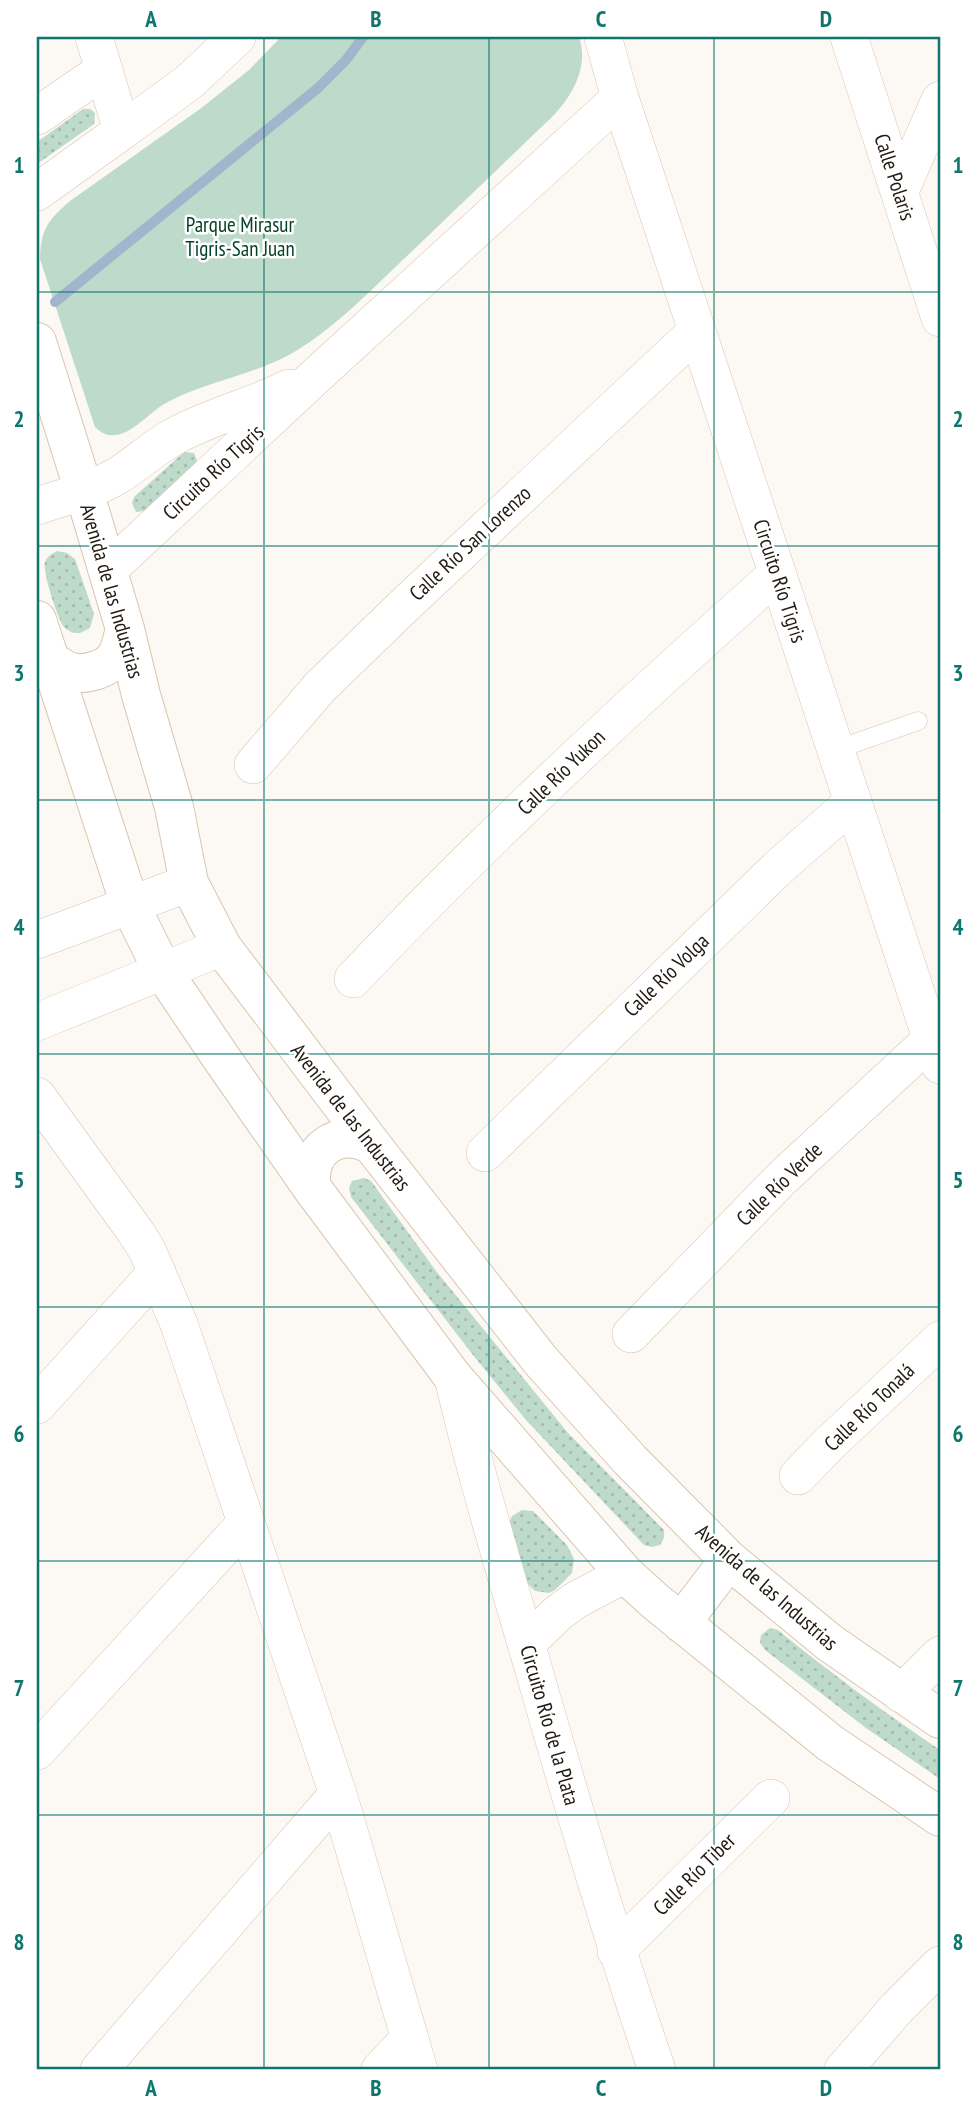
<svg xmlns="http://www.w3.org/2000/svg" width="977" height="2107" font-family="'PT Sans Narrow',sans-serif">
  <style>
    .green { fill: #bedaca }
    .garden { fill: url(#garden-dots) }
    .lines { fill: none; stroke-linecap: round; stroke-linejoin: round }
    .stream { stroke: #a1b6cd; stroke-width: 10 }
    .service-casing { stroke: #d9c5ae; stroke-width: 19 }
    .minor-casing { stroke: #d9c5ae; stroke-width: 38 }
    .tertiary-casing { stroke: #d9c5ae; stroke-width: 40 }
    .service { stroke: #fff; stroke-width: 18 }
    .minor { stroke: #fff; stroke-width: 37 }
    .tertiary { stroke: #fff; stroke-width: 38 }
    .grid { fill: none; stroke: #0f766e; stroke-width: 2; stroke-opacity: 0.55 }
    .labels { text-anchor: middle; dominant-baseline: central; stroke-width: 5; stroke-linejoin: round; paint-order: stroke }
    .street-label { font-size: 21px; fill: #211a11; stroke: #fff }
    .park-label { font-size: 21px; fill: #05422b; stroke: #fff }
    .neatline { fill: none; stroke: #0f766e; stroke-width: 2.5 }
    .grid-label { font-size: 23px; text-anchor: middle; font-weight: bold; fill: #0f766e }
  </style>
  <defs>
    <pattern id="garden-dots" width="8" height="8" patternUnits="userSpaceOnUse" patternTransform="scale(1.75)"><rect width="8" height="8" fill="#bedaca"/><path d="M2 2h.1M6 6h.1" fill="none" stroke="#a3baac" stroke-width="1.8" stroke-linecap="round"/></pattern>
  </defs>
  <rect width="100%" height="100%" fill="#fcf8f3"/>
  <!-- green -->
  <path class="green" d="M281 37H579C589 66 573 95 553 116 504 163 456 209 407 256 373 288 339 324 299 349 258 375 208 380 166 403 145 414 120 452 95 427L40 259C41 229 48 220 70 201L200 109 249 70Z"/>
  <!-- garden -->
  <path class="garden" d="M83 109H90L95 113 94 124 37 164V142Z
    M184 452 194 453 198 463 145 511 136 512 132 503 134 497Z
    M57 551 67 553 75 559 94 614 90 628 80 633C73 633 69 632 64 627 58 620 42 571 45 562 47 556 52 554 57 551Z
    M364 1178 371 1181 436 1271 568 1433 664 1530V1538L660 1545 652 1547 644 1545 526 1420 473 1355 351 1197 349 1188 352 1181Z
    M522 1510 533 1511 567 1545 574 1559 572 1573 555 1590 549 1593 535 1591 525 1581 508 1525 512 1516Z
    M770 1628 778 1630C830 1673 884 1712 940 1750V1779L866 1728 765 1650 760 1643 761 1635Z"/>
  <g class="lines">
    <!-- stream -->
    <path class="stream" d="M55 302 318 88 346 60 363 37"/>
    <!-- service casing -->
    <g class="service-casing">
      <path id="service" d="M835 750 918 721"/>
    </g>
    <!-- minor casing -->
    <g class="minor-casing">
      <path id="minor" d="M94 37 122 131 189 82 237 37
        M603 37 620 98 940 1065
        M849 37 940 318
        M37 116 104 70
        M900 191 940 100
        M37 192 122 131
        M37 506C64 497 93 490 117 476 137 464 154 447 175 436 211 416 252 407 289 388
        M108 570 318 374 620 98
        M253 765 320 687 408 602 697 331
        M37 940 189 883
        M353 979C487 837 631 704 777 574
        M37 1022 222 947
        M37 1096 135 1231 147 1250 179 1324 338 1794 419 2070
        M485 1153 779 867 853 802
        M631 1334 781 1179 932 1039
        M453 1377C476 1477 506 1575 535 1674 573 1807 612 1939 657 2070
        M37 1405 157 1272
        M798 1476 830 1443 940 1340
        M526 1644 558 1613 576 1600 625 1574
        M901 1694 940 1655
        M37 1751 246 1523
        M616 1951 771 1798
        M99 2070 338 1794
        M380 2070 409 2039
        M843 2070 897 2008 940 1965"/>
    </g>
    <!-- tertiary casing -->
    <g class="tertiary-casing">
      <path id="tertiary" d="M37 342 84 491 125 629 141 695 174 807 189 883 222 947 372 1145 541 1361 630 1460 729 1560 830 1643 940 1719
        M37 620 130 905 162 970 222 1059 312 1188 453 1377 625 1574 656 1602 830 1743 940 1817
        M50 660C67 672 76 677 97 670 102 668 109 665 112 661 120 654 122 639 125 629
        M312 1188C305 1150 338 1127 372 1145
        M681 1623 729 1560"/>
    </g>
    <!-- service -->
    <use href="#service" class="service"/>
    <!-- minor -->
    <use href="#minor" class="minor"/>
    <!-- tertiary -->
    <use href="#tertiary" class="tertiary"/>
  </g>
  <!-- grid -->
  <path class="grid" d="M264 37V2070M489 37V2070M714 37V2070M37 292H940M37 546H940M37 800H940M37 1054H940M37 1307H940M37 1561H940M37 1815H940"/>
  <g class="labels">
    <!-- street labels -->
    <g class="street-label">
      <text transform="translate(895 177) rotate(72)">Calle Polaris</text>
      <text transform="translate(213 472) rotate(-43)">Circuito Río Tigris</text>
      <text transform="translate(470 543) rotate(-43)">Calle Río San Lorenzo</text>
      <text transform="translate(780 581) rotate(72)">Circuito Río Tigris</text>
      <text transform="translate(112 591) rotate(74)">Avenida de las Industrias</text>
      <text transform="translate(561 772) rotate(-44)">Calle Río Yukon</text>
      <text transform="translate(666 975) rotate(-44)">Calle Río Volga</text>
      <text transform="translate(351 1117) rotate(52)">Avenida de las Industrias</text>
      <text transform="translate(779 1184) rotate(-44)">Calle Río Verde</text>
      <text transform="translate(869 1407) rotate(-44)">Calle Río Tonalá</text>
      <text transform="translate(767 1587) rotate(41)">Avenida de las Industrias</text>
      <text transform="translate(550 1725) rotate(74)">Circuito Río de la Plata</text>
      <text transform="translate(694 1874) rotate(-45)">Calle Río Tiber</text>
    </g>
    <!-- park labels -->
    <g class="park-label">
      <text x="240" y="224">Parque Mirasur<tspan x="240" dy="24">Tigris-San Juan</tspan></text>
    </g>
  </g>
  <!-- border -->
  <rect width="977" height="2107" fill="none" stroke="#ffffff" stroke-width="77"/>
  <rect x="38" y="38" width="901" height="2030" class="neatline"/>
  <g class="grid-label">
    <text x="151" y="27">A</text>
    <text x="376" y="27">B</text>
    <text x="601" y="27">C</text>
    <text x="826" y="27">D</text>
    <text x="19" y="173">1</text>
    <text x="958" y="173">1</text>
    <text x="19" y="427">2</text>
    <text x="958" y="427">2</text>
    <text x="19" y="681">3</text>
    <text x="958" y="681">3</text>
    <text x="19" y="935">4</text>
    <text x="958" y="935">4</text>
    <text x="19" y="1188">5</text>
    <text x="958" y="1188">5</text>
    <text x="19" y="1442">6</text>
    <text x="958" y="1442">6</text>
    <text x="19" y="1696">7</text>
    <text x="958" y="1696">7</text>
    <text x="19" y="1950">8</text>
    <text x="958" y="1950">8</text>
    <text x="151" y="2096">A</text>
    <text x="376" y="2096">B</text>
    <text x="601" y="2096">C</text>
    <text x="826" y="2096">D</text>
  </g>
</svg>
